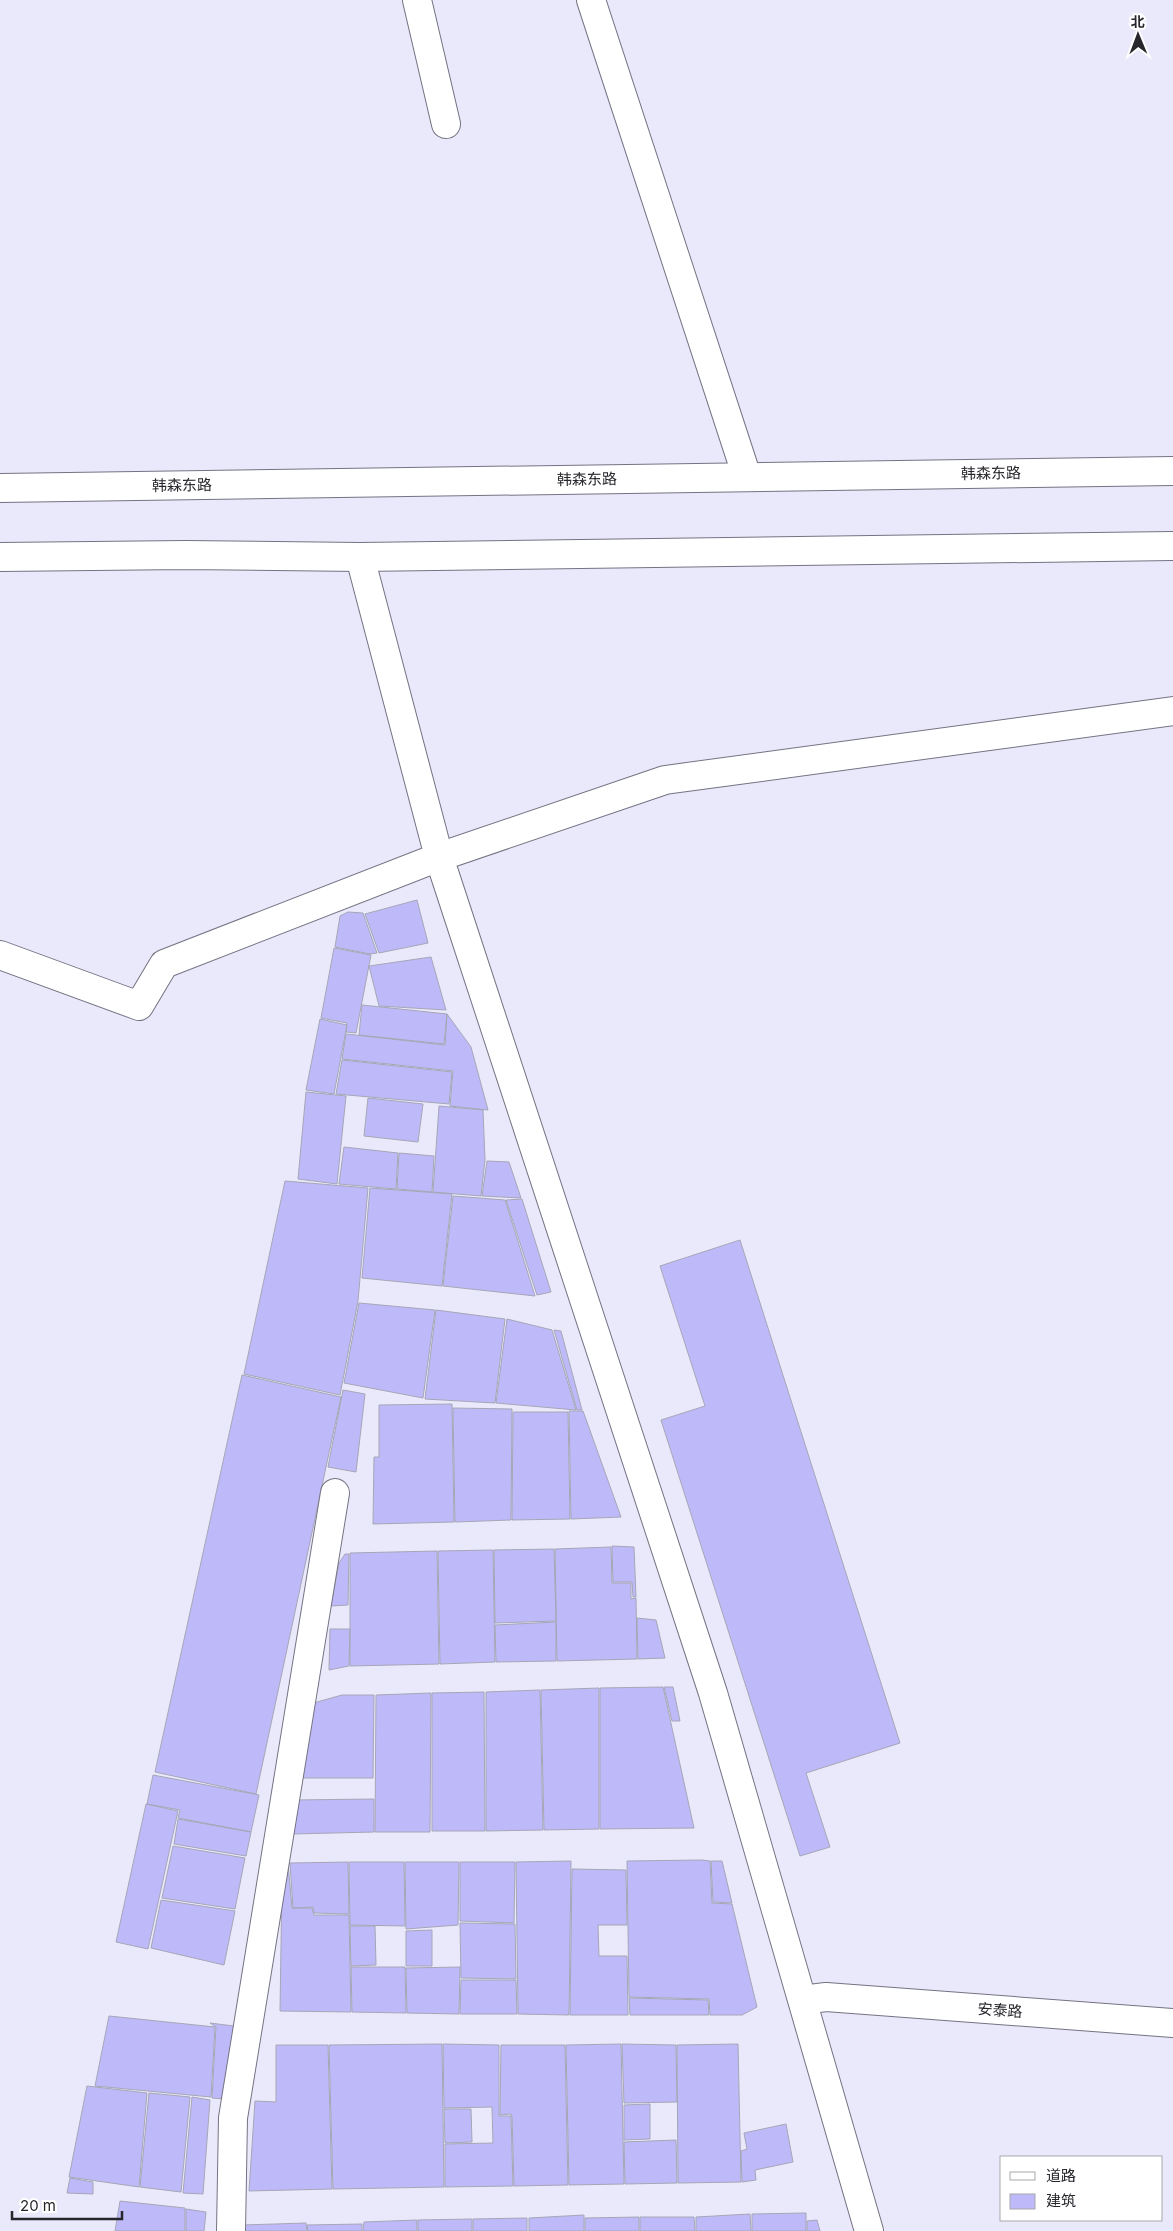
<svg xmlns="http://www.w3.org/2000/svg" width="1173" height="2231" font-family="Inter,'Noto Sans SC',sans-serif">
  <style>
    .building { fill: #bebaf9; stroke: #a6a6b7 }
    .lines { fill: none; stroke-linecap: round; stroke-linejoin: round }
    .minor-casing { stroke: #747383; stroke-width: 30 }
    .major-casing { stroke: #747383; stroke-width: 30 }
    .minor { stroke: #fff; stroke-width: 28 }
    .major { stroke: #fff; stroke-width: 28 }
    .labels { text-anchor: middle; dominant-baseline: central; stroke-width: 4.5; stroke-linejoin: round; paint-order: stroke }
    .street-label { font-size: 15px; fill: #26262c; stroke: #fff }
  </style>
  <rect width="100%" height="100%" fill="#e9e9fb"/>
  <!-- building -->
  <path class="building" d="M417 900 428 943 379 953 365 914Z
    M348 912 363 913 377 953 370 954 335 947 340 916Z
    M334 948 371 955 356 1033 346 1032 347 1023 321 1018Z
    M431 957 446 1010 379 1006 369 966Z
    M362 1005 447 1014 444 1044 359 1035Z
    M447 1014 471 1047 488 1110 450 1106 453 1071 342 1059 346 1034 445 1045Z
    M320 1019 347 1025 334 1094 306 1090Z
    M342 1060 452 1072 449 1104 336 1094Z
    M306 1092 346 1096 337 1184 298 1179Z
    M368 1098 423 1104 418 1142 364 1136Z
    M439 1106 483 1110 485 1160 481 1196 433 1192Z
    M344 1147 398 1153 396 1189 339 1184Z
    M399 1153 434 1156 432 1192 397 1189Z
    M487 1161 509 1162 521 1198 482 1196Z
    M285 1181 368 1188 358 1301 340 1395 244 1374Z
    M370 1188 452 1194 442 1286 362 1278Z
    M453 1196 505 1200 535 1296 443 1286Z
    M522 1199 551 1292 537 1295 506 1200Z
    M740 1240 900 1743 806 1773 830 1847 800 1856 661 1420 705 1406 660 1266Z
    M359 1303 435 1310 423 1398 344 1383Z
    M436 1310 505 1319 495 1403 425 1399Z
    M507 1319 552 1330 576 1410 496 1403Z
    M554 1330 561 1331 582 1410H577Z
    M242 1375 341 1397 256 1794 155 1772Z
    M343 1390 365 1394 356 1472 328 1467Z
    M452 1404 454 1522 373 1524 374 1457H379V1405Z
    M453 1408 512 1409 511 1520 455 1522Z
    M569 1411H583L621 1517 571 1519Z
    M513 1412H568L570 1519 512 1520Z
    M612 1546 634 1547 636 1597H633L632 1582H613Z
    M611 1547 612 1583H631V1599L636 1598 637 1659 557 1661 555 1549Z
    M554 1549 556 1621 495 1623 494 1550Z
    M493 1550 495 1662 440 1664 438 1551Z
    M437 1551 439 1664 350 1666V1553Z
    M345 1554H349L348 1605 331 1606 339 1563Z
    M637 1618 656 1620 665 1658 638 1659Z
    M556 1622V1661L496 1662 495 1625Z
    M330 1629H350L349 1666 329 1670Z
    M663 1687 694 1828 600 1829V1688Z
    M664 1687H673L680 1721H672Z
    M599 1688V1829L544 1830 541 1690Z
    M540 1690 543 1830 486 1831V1692Z
    M484 1692 485 1831H432V1693Z
    M431 1693 430 1832H375L376 1695Z
    M342 1695H374L373 1778H298L310 1704Z
    M153 1775 259 1795 251 1832 178 1818 180 1810 147 1804Z
    M374 1799V1832L292 1834 294 1800Z
    M146 1804 178 1811 148 1949 116 1942Z
    M178 1819 251 1832 246 1856 174 1844Z
    M173 1846 245 1858 235 1909 162 1898Z
    M702 1860 710 1861 712 1903 732 1904 757 2007 742 2015H710L709 1999 629 1997 627 1861Z
    M571 1861 569 2015 518 2014 516 1862Z
    M711 1861H722L732 1903 713 1902Z
    M348 1862 349 1914 314 1913 313 1907 293 1908 290 1863Z
    M349 1862H404L405 1926 350 1925Z
    M405 1862H459L458 1925 406 1929Z
    M460 1862H515L514 1923 460 1921Z
    M288 1863 292 1908H312L314 1915H349L351 2012 280 2011 282 1880Z
    M572 1869 626 1870 627 1925H598L599 1956H627L628 2015H570Z
    M161 1900 235 1911 224 1965 151 1948Z
    M460 1923 515 1924 516 1979 461 1978Z
    M350 1926H375L376 1965 351 1966Z
    M432 1930V1966H406V1931Z
    M351 1967H405L406 2013 352 2012Z
    M460 1967 459 2014 407 2013 406 1968Z
    M461 1980H516L517 2014H460Z
    M629 1998 708 2000 709 2015H630Z
    M109 2016 215 2027 211 2097 95 2086Z
    M210 2023 234 2026 225 2099 212 2098 216 2027Z
    M442 2044 444 2187 333 2189 329 2045Z
    M443 2044 499 2045V2116H511L513 2186 445 2187V2144L493 2143 492 2107 444 2108Z
    M621 2044 624 2184 569 2185 566 2045Z
    M622 2044 676 2045 677 2102 624 2103Z
    M738 2044 741 2182 678 2183 677 2045Z
    M276 2045H328L332 2189 249 2191 255 2101 276 2102Z
    M501 2045H565L568 2185 514 2186 512 2117 511 2114 500 2115Z
    M87 2086 147 2093 139 2187 69 2177Z
    M149 2093 190 2097 181 2192 140 2187Z
    M192 2097 210 2100 203 2194 183 2193Z
    M650 2104V2139L624 2140V2105Z
    M444 2109H471L472 2142 445 2143Z
    M786 2124 793 2162 755 2170 756 2180 742 2182 741 2151 747 2149 744 2133Z
    M676 2140 677 2183 625 2184 624 2142Z
    M70 2178 93 2182V2194L67 2193Z
    M120 2201 185 2208V2231H115Z
    M186 2209 206 2212 204 2231H186Z
    M806 2213V2231H752V2214Z
    M750 2214 751 2231H696V2217Z
    M584 2215V2231H529V2218Z
    M639 2217V2231H585V2218Z
    M640 2217H694L695 2231H640Z
    M527 2218V2231H473V2219Z
    M472 2219V2231H418V2220Z
    M417 2220V2231H363L364 2222Z
    M817 2220 820 2231H807V2221Z
    M306 2223 307 2231H243V2225Z
    M362 2224V2231H308L307 2225Z"/>
  <g class="lines">
    <!-- minor casing -->
    <g class="minor-casing">
      <path id="minor" d="M417 0 446 124
        M591 0 747 477
        M360 557 439 857 713 1693 869 2231
        M0 955 139 1006 164 964 439 857 665 780 1173 711
        M802 2000 826 1997 1173 2023
        M231 2231 233 2118 335 1493"/>
    </g>
    <!-- major casing -->
    <g class="major-casing">
      <path id="major" d="M0 488 1173 471
        M0 557 185 555 360 557 1173 546"/>
    </g>
    <!-- minor -->
    <use href="#minor" class="minor"/>
    <!-- major -->
    <use href="#major" class="major"/>
  </g>
  <g class="labels">
    <!-- street labels -->
    <g class="street-label">
      <text transform="translate(991 473) rotate(-1)">韩森东路</text>
      <text transform="translate(587 479) rotate(-1)">韩森东路</text>
      <text transform="translate(182 485) rotate(-1)">韩森东路</text>
      <text transform="translate(1000 2010) rotate(4)">安泰路</text>
    </g>
  </g>
  <!-- legend -->
  <rect x="1000" y="2156" width="162" height="65" fill="#ffffff" stroke="#a8a8ab"/>
  <rect x="1010" y="2172" width="25" height="8" fill="#ffffff" stroke="#a8a8ab"/>
  <text x="1046" y="2181" font-size="15" fill="#26262c">道路</text>
  <rect x="1010" y="2194" width="25" height="15" fill="#bebaf9" stroke="#a8a8ab"/>
  <text x="1046" y="2206" font-size="15" fill="#26262c">建筑</text>
  <!-- north arrow -->
  <g transform="translate(1138 35) rotate(359)" stroke="#ffffff" stroke-width="4" paint-order="stroke">
  <path d="M0-4L9 19L0 12L-9 19Z" fill="#26262c"/>
  <text y="-8" font-size="14" font-weight="bold" text-anchor="middle" fill="#26262c">北</text>
  </g>
  <!-- scale -->
  <path d="M12 2211v8h110v-8" fill="none" stroke="#26262c" stroke-width="2.5"/>
  <text x="20" y="2211" font-size="15" fill="#26262c" stroke="#ffffff" stroke-width="4" paint-order="stroke">20 m</text>
</svg>
